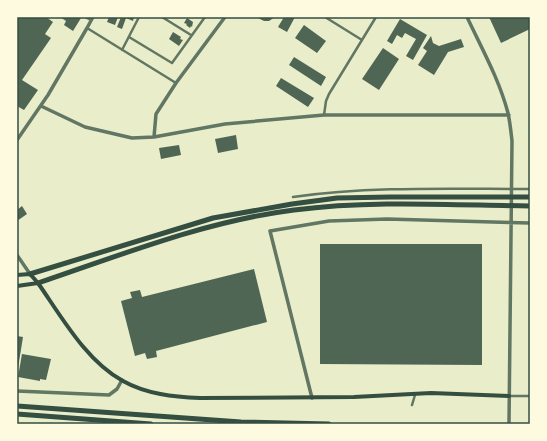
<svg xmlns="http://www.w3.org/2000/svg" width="547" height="441" font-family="'Exo 2',sans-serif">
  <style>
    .building { fill: #4f6655 }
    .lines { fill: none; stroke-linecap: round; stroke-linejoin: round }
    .minor { stroke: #617663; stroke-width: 2.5 }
    .tertiary { stroke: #617663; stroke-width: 3.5 }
    .primary { stroke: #344e41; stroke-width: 4 }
    .motorway { stroke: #344e41; stroke-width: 5 }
    .neatline { fill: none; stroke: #344e41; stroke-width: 1.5 }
  </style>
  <rect width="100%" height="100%" fill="#e9edc9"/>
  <!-- building -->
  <path class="building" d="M17 17H46L53 22 45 34 51 38 22 80 38 90 24 110 17 106Z
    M60 17H79L81 18 73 31 64 25 66 21Z
    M109 17H118L115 25 107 22Z
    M121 17H134L133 21 126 18 122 29 117 27Z
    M256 17H275L269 21H264Z
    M284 17H295L287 32 278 27Z
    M489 17H530V29L501 43Z
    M187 18 193 22 192 27 191 26 190 28 186 25 187 24 184 23Z
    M400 19 427 35 413 60 406 56 416 39 405 33 402 38 397 35 392 44 387 41Z
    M304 25 326 41 317 53 295 38Z
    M173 32 181 37 180 39 183 40 179 46 169 39Z
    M431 36 433 43 439 46 461 39 464 47 448 52 434 75 418 65 427 51 423 48Z
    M383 48 399 59 379 90 362 79Z
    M294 57 326 77 321 86 289 65Z
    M281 78 314 98 308 107 276 86Z
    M236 135 238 149 218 153 215 139Z
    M179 145 181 155 161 159 159 148Z
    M22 206 27 214 17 221V210Z
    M320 244H482V365L320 364Z
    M254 269 267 322 156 351 157 357 147 359 145 353 135 356 121 301 132 298 130 292 140 290 142 297Z
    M17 336 23 337 18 368H17Z
    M22 354 51 359 46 380 40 379V381L18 377Z"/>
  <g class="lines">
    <!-- minor -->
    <path class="minor" d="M85 17 91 20
      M162 17 191 35
      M325 17 362 40
      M87 28 176 83
      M129 37 172 63 205 17
      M122 50 139 17
      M324 115 326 101 329 94 376 17
      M293 197C371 186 451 189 530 189
      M509 396H530
      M412 405 415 395"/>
    <!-- tertiary -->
    <path class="tertiary" d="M467 17C482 49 499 79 508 113 510 122 511 132 512 141L509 424
      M41 106 85 127 132 138 154 137 225 124 324 115H509
      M154 137 156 114 176 83 225 17
      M17 140 48 95 87 28 93 17
      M17 255 30 274
      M17 391 109 395 117 389 122 380
      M312 398 270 231 329 221 387 219 530 223"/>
    <!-- primary -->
    <path class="primary" d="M17 275 30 274 38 283C61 316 86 361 123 381 146 394 174 397 200 398L354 397 431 393 509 396
      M17 286 38 283"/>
    <!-- motorway -->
    <path class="motorway" d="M30 274 213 218 292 204 337 198 390 197H530
      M38 283C121 255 206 221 294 210 372 200 451 205 530 206
      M17 406 241 422 329 424
      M17 414 151 424"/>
  </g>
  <!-- border -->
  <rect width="547" height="441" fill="none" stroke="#fefae0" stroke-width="36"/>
  <rect x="18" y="18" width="511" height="405" class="neatline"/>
</svg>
